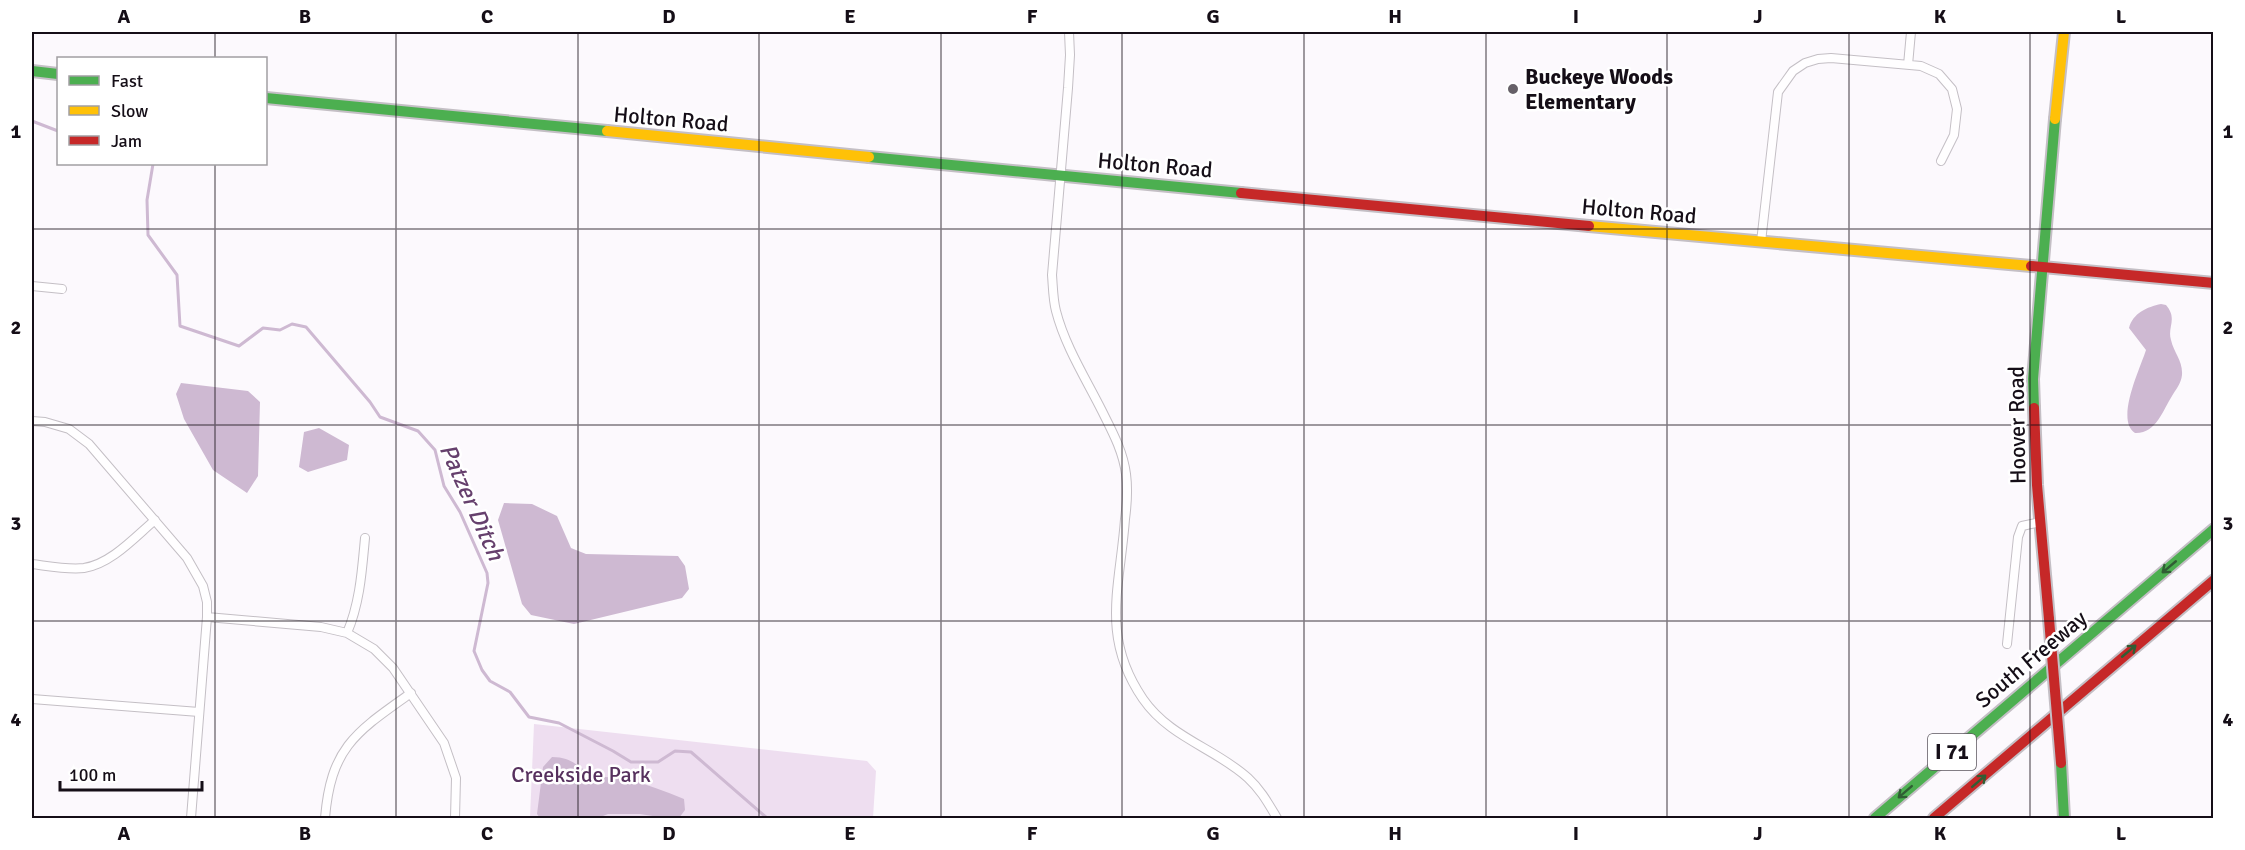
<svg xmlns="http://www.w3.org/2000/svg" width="2245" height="850" font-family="Signika,sans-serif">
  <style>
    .green { fill: #eedef0 }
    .water { fill: #ceb9d2 }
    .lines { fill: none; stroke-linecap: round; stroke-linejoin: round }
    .stream { stroke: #ceb9d2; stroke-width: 3 }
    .street-casing { stroke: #c4bfc5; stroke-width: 10 }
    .fast-casing { stroke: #c4bfc5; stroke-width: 14 }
    .slow-casing { stroke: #c4bfc5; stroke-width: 14 }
    .jam-casing { stroke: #c4bfc5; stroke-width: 14 }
    .street { stroke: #fffeff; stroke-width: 8 }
    .fast { stroke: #4caf50; stroke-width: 10 }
    .slow { stroke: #ffc107; stroke-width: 10 }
    .jam { stroke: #c62828; stroke-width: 10 }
    .jam-bridge-casing { stroke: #c4bfc5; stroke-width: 14; stroke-linecap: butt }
    .jam-bridge { stroke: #c62828; stroke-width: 10 }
    .oneway { stroke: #305e34 }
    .grid { fill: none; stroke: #150e17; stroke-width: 1.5; stroke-opacity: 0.55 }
    .poi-dot { fill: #666068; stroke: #fff; stroke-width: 2 }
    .labels { text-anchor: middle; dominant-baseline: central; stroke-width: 5; stroke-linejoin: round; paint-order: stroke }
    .shield { fill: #fff; stroke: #5b565d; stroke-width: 1.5 }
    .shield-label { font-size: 21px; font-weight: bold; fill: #150e17 }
    .poi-label { font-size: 22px; font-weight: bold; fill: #150e17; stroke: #fff; text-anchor: start }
    .street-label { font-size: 22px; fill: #150e17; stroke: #fff }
    .park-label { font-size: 22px; fill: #57315e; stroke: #fff }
    .water-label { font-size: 24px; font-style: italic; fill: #66406d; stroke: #fff }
    .neatline { fill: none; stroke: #150e17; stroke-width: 2 }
    .grid-label { font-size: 20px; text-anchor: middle; font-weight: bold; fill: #150e17 }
  </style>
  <rect width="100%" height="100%" fill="#fcf9fd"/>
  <!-- green -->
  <path class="green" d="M534 724 867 761 876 771 873 818H530Z"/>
  <!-- water -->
  <path class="water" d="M2161 304 2166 305C2178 319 2167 327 2171 340 2174 353 2183 361 2182 375 2181 384 2176 389 2172 396 2163 410 2156 434 2135 433 2115 420 2140 369 2146 350L2129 328C2133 313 2147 307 2161 304Z
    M181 383 248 391 260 402 258 476 247 493 213 470 184 419 176 394Z
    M319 428 349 445 347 460 308 472 299 467 304 432Z
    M504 503 532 504 557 516 571 548 586 554 678 556 685 566 689 589 682 598 574 624 531 615 522 604 498 520Z
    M552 757C575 757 578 770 598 776 607 778 617 777 626 779 646 784 665 791 684 799L685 810 679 818H665L640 814H608L598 818H540L537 814 543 767Z"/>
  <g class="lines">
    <!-- stream -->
    <path class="stream" d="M32 121 58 131
      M153 164 147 200 148 235 177 275 180 326 239 346 263 328 280 330 292 324 306 327 370 402 380 417 418 431 435 450 444 486 460 512 487 573 488 583 474 651 482 670 490 681 510 692 529 717 559 723 613 751 631 762H658L675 751 691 752 767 818"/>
    <!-- street casing -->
    <g class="street-casing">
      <path id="street" d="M1069 32 1070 55 1068 88 1052 275C1053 287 1053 300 1056 311 1065 346 1086 379 1102 411 1112 431 1123 451 1126 474 1128 489 1127 504 1125 519 1120 588 1100 636 1143 699 1170 738 1215 748 1248 778 1261 790 1268 803 1277 818
        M1908 65 1911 32
        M1761 242 1778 92 1793 71 1805 63 1818 59 1831 58 1921 66 1939 74 1952 89 1957 109 1954 135 1941 161
        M32 286 62 289
        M32 421 45 422 69 429 89 444 187 558 203 586 207 602V617L191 818
        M32 564C48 566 68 570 84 568 111 564 135 537 155 520
        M207 617 321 627 347 633 374 649 393 668 444 743 456 778 455 818
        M347 633C360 603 362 570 365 538
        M2007 644 2018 537 2022 526 2040 522
        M32 699 199 712
        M325 818C331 747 356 732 411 693"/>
    </g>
    <!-- fast casing -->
    <g class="fast-casing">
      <path id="fast" d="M32 71 58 74
        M266 98 607 131
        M869 157 1241 193
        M2034 408 2033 379 2055 119
        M2061 763 2064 818
        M1875 818 2214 529"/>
    </g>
    <!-- slow casing -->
    <g class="slow-casing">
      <path id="slow" d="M2055 119 2064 32
        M607 131 869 157
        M1589 226 2031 266"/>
    </g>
    <!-- jam casing -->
    <g class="jam-casing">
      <path id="jam" d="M1241 193 1589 226
        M2031 266 2214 283
        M2034 408 2037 485 2049 619
        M1934 818 2214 580"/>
    </g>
    <!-- street -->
    <use href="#street" class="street"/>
    <!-- fast -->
    <use href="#fast" class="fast"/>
    <!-- slow -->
    <use href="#slow" class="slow"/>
    <!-- jam -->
    <use href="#jam" class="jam"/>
    <!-- jam-bridge casing -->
    <g class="jam-bridge-casing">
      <path id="jam-bridge" d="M2049 619 2061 763"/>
    </g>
    <!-- jam-bridge -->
    <use href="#jam-bridge" class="jam-bridge"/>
  </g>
  <!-- one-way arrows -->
  <defs><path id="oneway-shaft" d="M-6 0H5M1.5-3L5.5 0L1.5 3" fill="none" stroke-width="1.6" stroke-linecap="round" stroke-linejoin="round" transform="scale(1.5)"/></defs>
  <g class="oneway">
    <use href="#oneway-shaft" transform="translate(2169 567) rotate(140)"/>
    <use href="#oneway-shaft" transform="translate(2129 651) rotate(-40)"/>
    <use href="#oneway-shaft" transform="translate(1979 781) rotate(-41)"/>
    <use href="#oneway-shaft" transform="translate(1905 792) rotate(139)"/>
  </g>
  <!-- grid -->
  <path class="grid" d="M215 32V58M396 32V818M578 32V818M759 32V818M941 32V818M1122 32V818M1304 32V818M1486 32V818M1667 32V818M1849 32V818M2030 32V818M215 164V818M32 229H2214M32 425H2214M32 621H2214"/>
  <!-- markers -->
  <circle class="poi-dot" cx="1513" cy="89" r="6"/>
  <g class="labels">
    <!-- shield labels -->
    <rect class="shield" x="1928" y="734" width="48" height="36" rx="4.5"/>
    <g class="shield-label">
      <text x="1952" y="752">I 71</text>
    </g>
    <!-- poi labels -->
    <g class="poi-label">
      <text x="1525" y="76">Buckeye Woods<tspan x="1525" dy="25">Elementary</tspan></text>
    </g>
    <!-- street labels -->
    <g class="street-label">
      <text transform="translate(671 119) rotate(5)">Holton Road</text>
      <text transform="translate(1155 165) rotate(5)">Holton Road</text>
      <text transform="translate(1639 211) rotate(5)">Holton Road</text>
      <text transform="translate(2017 425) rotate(-91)">Hoover Road</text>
      <text transform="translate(2031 659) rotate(-40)">South Freeway</text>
    </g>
    <!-- park labels -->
    <g class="park-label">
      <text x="581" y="774">Creekside Park</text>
    </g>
    <!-- water labels -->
    <g class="water-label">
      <text transform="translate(472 502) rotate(66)">Patzer Ditch</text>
    </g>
  </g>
  <!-- border -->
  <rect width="2245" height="850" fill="none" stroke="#ffffff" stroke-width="66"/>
  <!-- legend -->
  <rect x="57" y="57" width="210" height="108" fill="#ffffff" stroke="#a19fa2" stroke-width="1.5"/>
  <rect x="69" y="76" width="30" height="9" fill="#4caf50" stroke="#a19fa2" stroke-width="1.5"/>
  <text x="111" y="87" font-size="18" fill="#150e17">Fast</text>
  <rect x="69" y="106" width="30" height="9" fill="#ffc107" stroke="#a19fa2" stroke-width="1.5"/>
  <text x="111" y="117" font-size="18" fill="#150e17">Slow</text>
  <rect x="69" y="136" width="30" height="9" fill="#c62828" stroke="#a19fa2" stroke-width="1.5"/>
  <text x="111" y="147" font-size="18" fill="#150e17">Jam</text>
  <!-- scale -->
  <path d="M60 781v9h142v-9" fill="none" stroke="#150e17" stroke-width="3"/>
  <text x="69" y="781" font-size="18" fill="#150e17" stroke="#ffffff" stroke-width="4.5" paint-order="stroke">100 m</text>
  <rect x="33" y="33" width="2179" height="784" class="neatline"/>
  <g class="grid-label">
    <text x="124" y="23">A</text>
    <text x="305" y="23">B</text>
    <text x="487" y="23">C</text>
    <text x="669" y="23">D</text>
    <text x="850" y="23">E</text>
    <text x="1032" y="23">F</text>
    <text x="1213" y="23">G</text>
    <text x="1395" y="23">H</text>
    <text x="1576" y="23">I</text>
    <text x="1758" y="23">J</text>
    <text x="1940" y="23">K</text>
    <text x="2121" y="23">L</text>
    <text x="16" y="138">1</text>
    <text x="2228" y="138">1</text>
    <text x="16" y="334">2</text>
    <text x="2228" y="334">2</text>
    <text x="16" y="530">3</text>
    <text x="2228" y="530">3</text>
    <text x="16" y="726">4</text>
    <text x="2228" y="726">4</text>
    <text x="124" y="840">A</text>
    <text x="305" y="840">B</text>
    <text x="487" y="840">C</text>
    <text x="669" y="840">D</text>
    <text x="850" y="840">E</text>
    <text x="1032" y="840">F</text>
    <text x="1213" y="840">G</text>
    <text x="1395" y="840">H</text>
    <text x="1576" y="840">I</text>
    <text x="1758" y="840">J</text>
    <text x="1940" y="840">K</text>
    <text x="2121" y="840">L</text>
  </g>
</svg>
